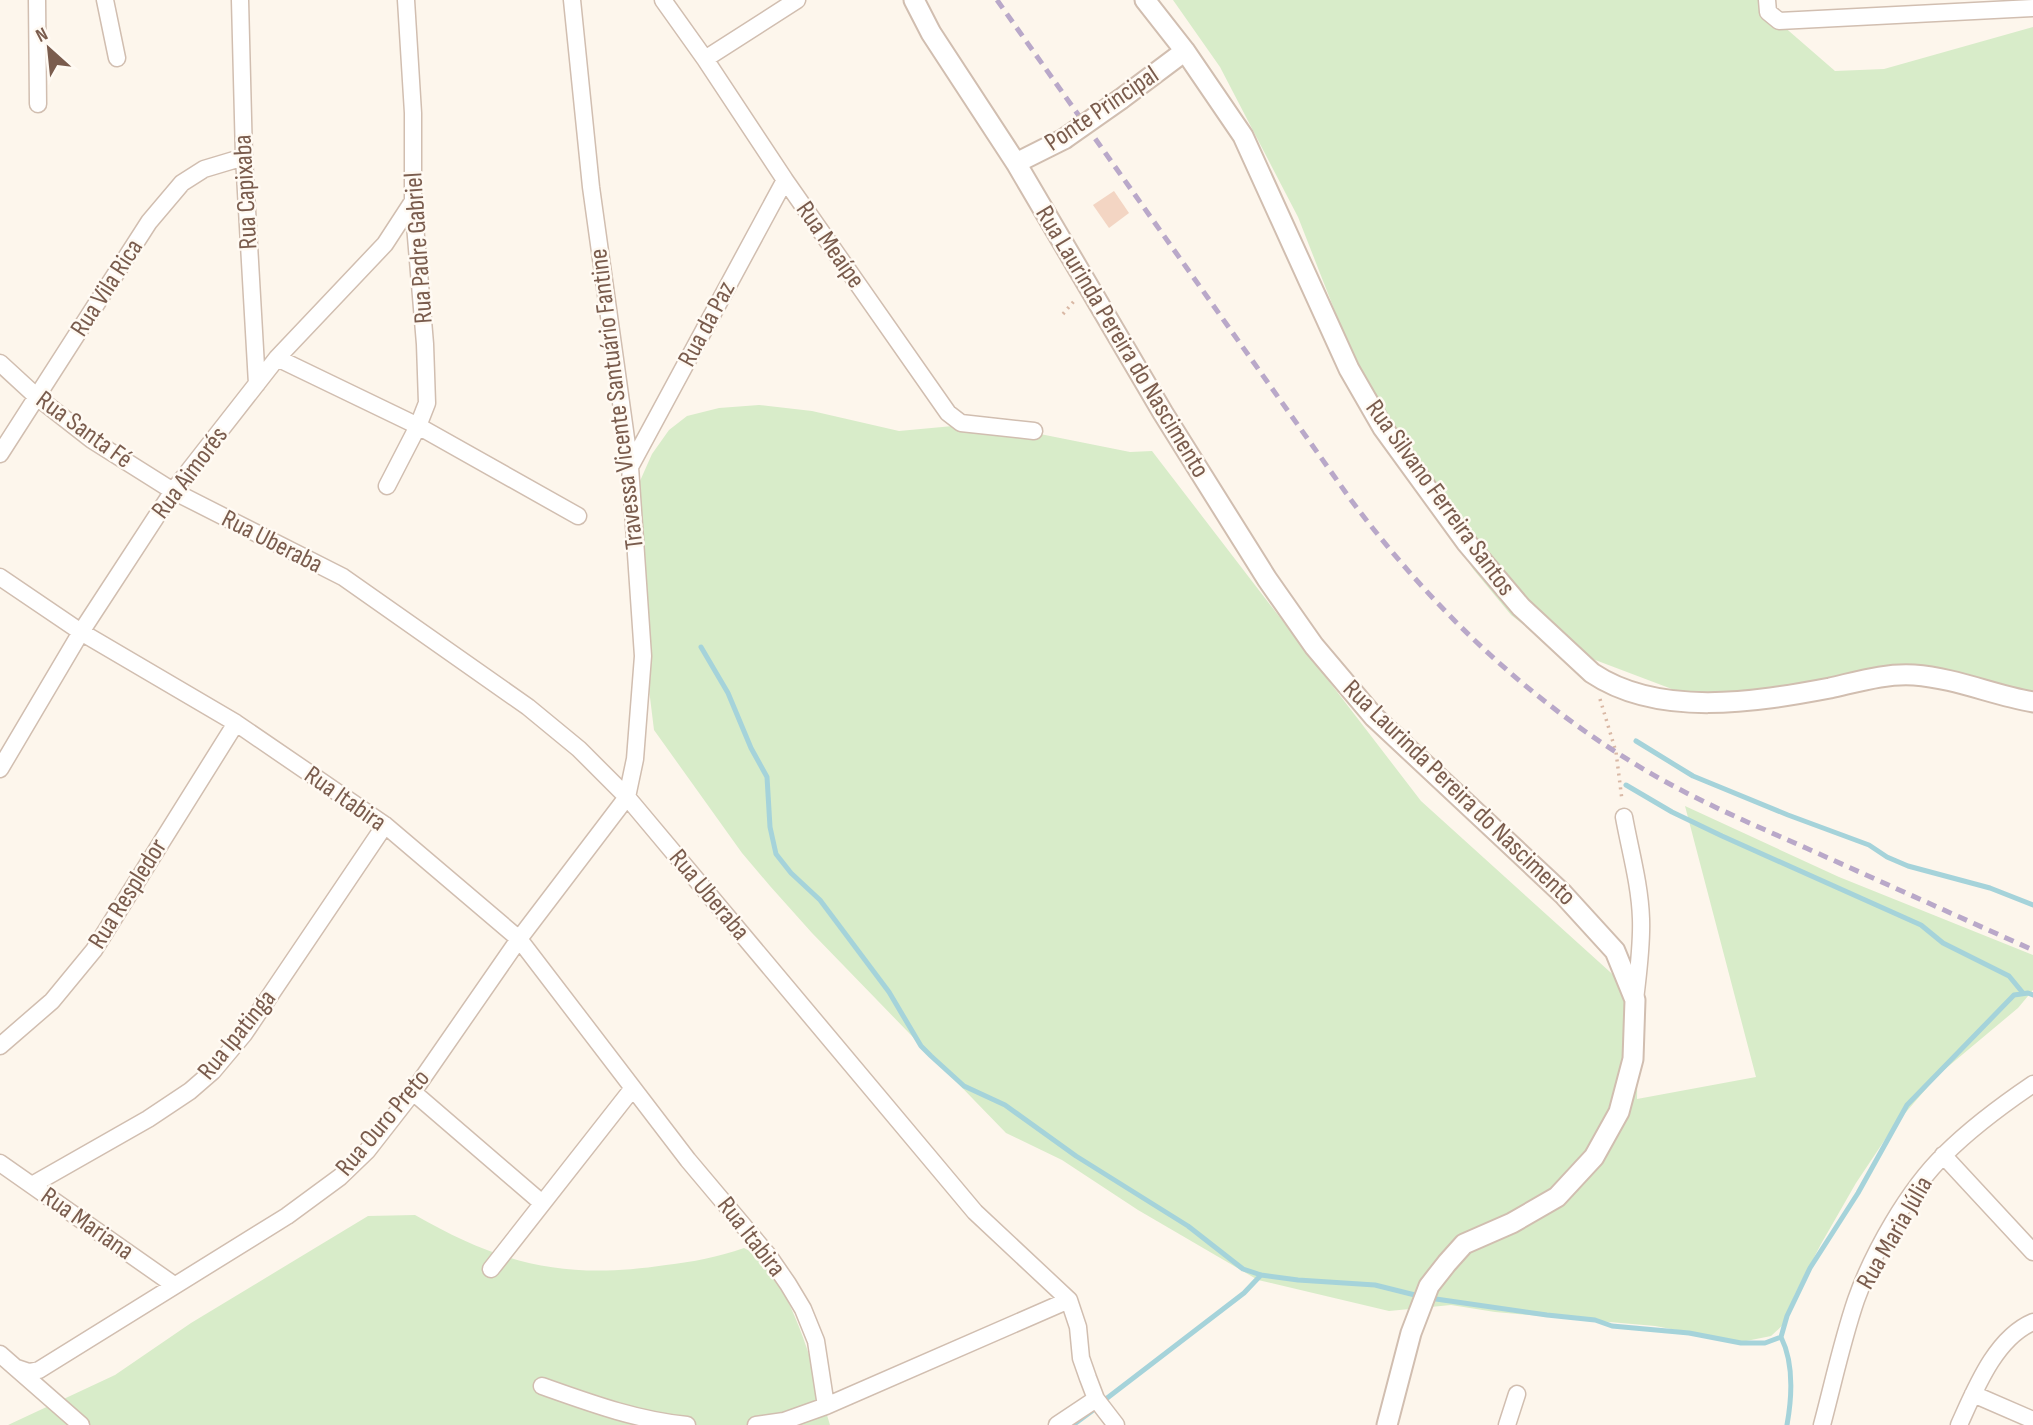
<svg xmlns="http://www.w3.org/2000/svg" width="2033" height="1425" font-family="'Sofia Sans Condensed',sans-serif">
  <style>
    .green { fill: #d8ecc9 }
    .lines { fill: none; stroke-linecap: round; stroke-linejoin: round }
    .stream { stroke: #a5d3da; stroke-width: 5 }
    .building { fill: #f3d5c3 }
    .minor-casing { stroke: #d1beb0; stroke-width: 19 }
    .tertiary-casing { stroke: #d1beb0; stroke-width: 23 }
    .path { stroke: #d9b8a5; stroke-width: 3.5; stroke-dasharray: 2 5; stroke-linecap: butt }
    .minor { stroke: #fff; stroke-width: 16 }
    .tertiary { stroke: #fff; stroke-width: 19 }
    .rail { stroke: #b9a8c9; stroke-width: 5; stroke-dasharray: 10 7; stroke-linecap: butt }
    .tertiary-bridge-casing { stroke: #d1beb0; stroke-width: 23; stroke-linecap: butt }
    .tertiary-bridge { stroke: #fff; stroke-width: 19 }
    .labels { text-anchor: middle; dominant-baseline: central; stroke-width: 5; stroke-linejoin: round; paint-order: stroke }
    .street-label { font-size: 26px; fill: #7a5c4d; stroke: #fffaf3 }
  </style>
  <rect width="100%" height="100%" fill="#fdf6ec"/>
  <!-- green -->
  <path class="green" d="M1173 0H1759L1767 12 1835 71 1884 69 2033 27V694L1988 683 1803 686 1693 697 1545 641 1511 615 1473 569 1442 521 1365 388 1298 217 1220 67Z
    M759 405 812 411 899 431 953 426 1025 431 1130 452 1152 451 1421 801 1630 990 1638 1029 1637 1099 1756 1077 1685 806 1839 877 2033 955V990L2018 1008 1938 1075 1894 1126 1856 1183 1821 1244 1795 1294 1783 1325 1771 1336 1741 1342 1655 1326 1495 1312 1451 1305 1389 1311 1258 1280 1138 1210 1062 1160 1006 1133 812 933 770 886 742 853 654 730 647 673 636 490 652 454 669 430 687 416 719 408Z
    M415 1215C502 1265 567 1280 666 1265 693 1262 718 1257 744 1248 790 1269 816 1378 830 1425H8L115 1375 191 1323 368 1216Z"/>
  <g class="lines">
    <!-- stream -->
    <path class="stream" d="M701 647 728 693 751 748 767 777 770 827 776 854 791 873 820 900 889 992 921 1046 931 1056 964 1086 1005 1105 1076 1156 1188 1226 1243 1269 1261 1275 1298 1280 1375 1285 1419 1296
      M1636 741 1693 776 1788 815 1869 845 1887 857 1908 866 1990 888 2033 905
      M1626 785 1672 812 1722 836 1921 925 1943 943 2009 976 2023 993
      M1429 1298 1547 1315 1595 1320 1612 1326 1689 1333 1741 1343H1765L1781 1337
      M1102 1402 1244 1293 1261 1275
      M1073 1425 1092 1411
      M1787 1425C1792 1397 1794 1363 1781 1337L1787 1316 1810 1268 1858 1193 1907 1105 2014 995 2028 993 2033 995"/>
  </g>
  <!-- building -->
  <path class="building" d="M1114 191 1129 213 1109 228 1093 205Z"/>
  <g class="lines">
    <!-- minor casing -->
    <g class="minor-casing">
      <path id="minor" d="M37 0 38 104
        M105 0 117 58
        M240 0 244 157 257 384
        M663 0 705 59 785 180 948 413 961 423 1034 431
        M1767 0 1768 12 1779 21 2033 8
        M705 59 797 0
        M277 358 418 426 578 516
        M0 363 37 397 92 440 173 491 343 577 528 707 579 749 627 797 975 1212 1069 1300 1078 1327 1081 1358 1088 1378 1096 1399 1116 1425
        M0 454 149 222 182 183 204 169 244 157
        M630 467 785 180
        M387 486 418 426 427 403 425 344 413 201V113L406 0
        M0 577 81 632 236 723 385 825 519 939 688 1160 768 1255 788 1284 803 1309 816 1341 826 1406
        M0 769 81 632 173 491 277 358 385 244 413 201
        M1624 817C1630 850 1640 885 1641 919 1642 946 1638 973 1635 1000
        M0 1046 52 1001 94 950 236 723
        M413 1092 542 1203
        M1943 1155 2033 1252
        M0 1163 174 1285
        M32 1185 148 1119 190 1091 213 1071 244 1034 385 825
        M491 1269 633 1088
        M0 1354 81 1425
        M17 1368 29 1372 39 1370 287 1216 340 1177 367 1151 413 1092 519 939 627 797 635 759 643 656 630 467 591 187 572 0
        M542 1386C590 1403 636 1420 687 1425
        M1973 1394 2033 1420
        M756 1425 784 1421 826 1406 1069 1300
        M1057 1425 1096 1399
        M1507 1425 1517 1394
        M1822 1425C1833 1384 1842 1341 1856 1300 1873 1252 1908 1190 1945 1154 1971 1128 2002 1105 2033 1084
        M1959 1425C1975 1390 1995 1338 2033 1322"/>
    </g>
    <!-- tertiary casing -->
    <g class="tertiary-casing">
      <path id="tertiary" d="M914 0 931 33 1016 163 1163 413 1267 579 1314 646 1374 717 1563 894 1615 951 1635 1000 1633 1059 1619 1112 1594 1157 1557 1197 1512 1223 1464 1244 1447 1263 1429 1286 1411 1333 1387 1425
        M1145 0 1185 51 1243 136 1349 369 1383 428 1466 542 1521 607 1592 673C1659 718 1756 702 1830 688 1857 682 1886 673 1914 675 1955 678 1993 695 2033 702
        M1121 99 1185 51
        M1016 163 1064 139"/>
    </g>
    <!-- path -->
    <path class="path" d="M1063 314 1075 300
      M1600 699 1616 752 1622 800"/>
    <!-- minor -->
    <use href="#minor" class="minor"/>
    <!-- tertiary -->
    <use href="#tertiary" class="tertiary"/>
    <!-- rail -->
    <path class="rail" d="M997 0 1351 500C1432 608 1528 701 1645 770 1697 801 1752 824 1806 848 1882 882 1957 916 2033 950"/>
    <!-- tertiary-bridge casing -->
    <g class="tertiary-bridge-casing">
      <path id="tertiary-bridge" d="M1064 139 1121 99"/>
    </g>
    <!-- tertiary-bridge -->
    <use href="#tertiary-bridge" class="tertiary-bridge"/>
  </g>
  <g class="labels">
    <!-- street labels -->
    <g class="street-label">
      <text transform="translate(1102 109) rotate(-34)">Ponte Principal</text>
      <text transform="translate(246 192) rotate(-93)">Rua Capixaba</text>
      <text transform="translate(830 245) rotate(55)">Rua Meaípe</text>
      <text transform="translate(419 248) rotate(-94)">Rua Padre Gabriel</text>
      <text transform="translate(107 288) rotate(-57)">Rua Vila Rica</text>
      <text transform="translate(707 324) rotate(-62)">Rua da Paz</text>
      <text transform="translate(1122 342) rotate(59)">Rua Laurinda Pereira do Nascimento</text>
      <text transform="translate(617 399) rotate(-97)">Travessa Vicente Santuário Fantine</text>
      <text transform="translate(84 430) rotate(36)">Rua Santa Fé</text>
      <text transform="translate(190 473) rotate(-53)">Rua Aimorés</text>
      <text transform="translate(1440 498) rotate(54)">Rua Silvano Ferreira Santos</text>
      <text transform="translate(272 542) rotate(27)">Rua Uberaba</text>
      <text transform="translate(1459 793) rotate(44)">Rua Laurinda Pereira do Nascimento</text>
      <text transform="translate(345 799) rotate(35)">Rua Itabira</text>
      <text transform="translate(128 894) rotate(-58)">Rua Respledor</text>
      <text transform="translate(709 895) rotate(50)">Rua Uberaba</text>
      <text transform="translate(237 1035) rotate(-51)">Rua Ipatinga</text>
      <text transform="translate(383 1123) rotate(-50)">Rua Ouro Preto</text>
      <text transform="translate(87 1224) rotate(35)">Rua Mariana</text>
      <text transform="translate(1895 1233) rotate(-60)">Rua Maria Júlia</text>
      <text transform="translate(751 1237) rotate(52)">Rua Itabira</text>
    </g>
  </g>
  <!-- north arrow -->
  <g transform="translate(49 49) rotate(333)" stroke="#fffaf3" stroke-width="5" paint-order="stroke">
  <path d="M0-5L12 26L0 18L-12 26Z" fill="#7a5c4d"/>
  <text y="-10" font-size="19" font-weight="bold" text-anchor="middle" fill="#7a5c4d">N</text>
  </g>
</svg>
